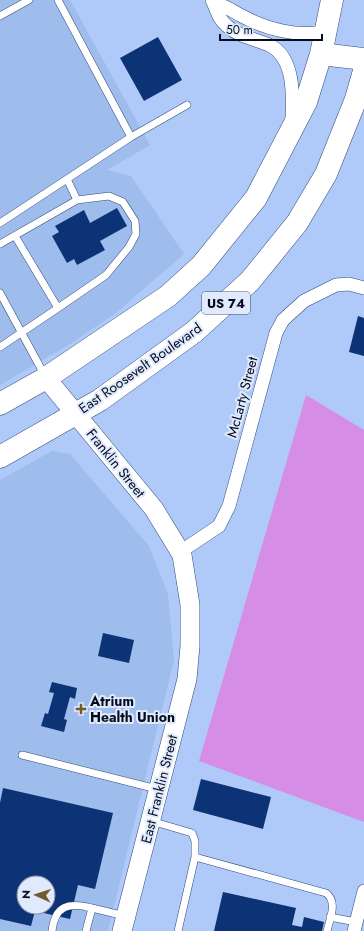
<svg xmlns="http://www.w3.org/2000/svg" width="364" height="931" font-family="Jost,sans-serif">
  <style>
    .built { fill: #9ebcec; fill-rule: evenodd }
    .green { fill: #d68de6 }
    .building { fill: #0b3375; fill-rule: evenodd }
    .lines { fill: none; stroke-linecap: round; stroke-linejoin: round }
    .service-casing { stroke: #2e4b7b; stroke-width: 8 }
    .minor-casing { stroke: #2e4b7b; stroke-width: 14 }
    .secondary-casing { stroke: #2e4b7b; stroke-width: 20 }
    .trunk-casing { stroke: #2e4b7b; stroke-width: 23 }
    .service { stroke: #fff; stroke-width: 7 }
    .minor { stroke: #fff; stroke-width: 13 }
    .secondary { stroke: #fff; stroke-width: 19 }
    .trunk { stroke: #fff; stroke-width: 22 }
    .poi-dot { fill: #745a2c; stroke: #e0eafc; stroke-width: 1.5 }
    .labels { text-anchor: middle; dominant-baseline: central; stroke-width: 4; stroke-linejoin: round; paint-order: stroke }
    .shield { fill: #e0eafc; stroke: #464f62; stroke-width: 1 }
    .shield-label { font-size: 13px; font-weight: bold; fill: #040d20 }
    .street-label { font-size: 14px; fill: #040d20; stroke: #e0eafc }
    .poi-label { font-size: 14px; font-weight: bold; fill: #040d20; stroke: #e0eafc; text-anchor: start }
  </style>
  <rect width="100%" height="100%" fill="#afcaf8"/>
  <!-- built -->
  <path class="built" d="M0 0H70L150 145 107 170 131 176 184 254 116 313 70 344 0 385Z
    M52 451 70 454 149 546 168 594 174 660 108 931H0V480ZM24 883H48V907H24Z"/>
  <!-- green -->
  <path class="green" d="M306 395 364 430V822L199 761Z"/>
  <!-- building -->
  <path class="building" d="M158 37 182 80 144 101 120 58Z
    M117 208 127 226 100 241 105 250 77 265 74 259 67 263 52 236 59 232 55 226 84 210 90 223Z
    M358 316 364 318V356L349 352Z
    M103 633 134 640 129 663 98 656Z
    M52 682 77 688 75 699 70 697 64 719 67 720 64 732 41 726 45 713 48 714 54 693 49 692Z
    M201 779 271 797 263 829 193 810Z
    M3 788 113 813 95 889 78 885 70 919 35 911 31 926 0 919V803ZM24 883H48V907H24Z
    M223 892 296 908 292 925 302 927 304 917 324 922 322 931H214Z"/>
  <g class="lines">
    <!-- service casing -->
    <g class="service-casing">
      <path id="service" d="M58 0 131 137
        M0 16 29 0
        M67 179 77 200
        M0 223 131 137 187 105
        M0 244 77 200 109 196 123 202 135 221 136 234 129 247 106 275 58 308
        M0 293 45 376
        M0 347 58 308 15 236
        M22 755 157 789
        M151 821 192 833 195 841V857
        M330 917 356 922
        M52 931C55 905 69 902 92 908
        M86 931 92 908 125 916
        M178 931 195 857 326 893C338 902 330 918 327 931"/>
    </g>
    <!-- minor casing -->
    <g class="minor-casing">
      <path id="minor" d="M212 0C217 10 218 19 227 26 239 37 255 39 269 45 295 57 293 96 292 120
        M214 3C225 5 232 11 242 16 266 29 299 38 326 31
        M180 552 219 526 229 506 276 333 283 320 304 301 336 285 349 284 364 288
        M354 931 364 891"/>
    </g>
    <!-- secondary casing -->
    <g class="secondary-casing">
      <path id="secondary" d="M46 378 154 509 182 555 190 605V646L187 679 122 931"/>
    </g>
    <!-- trunk casing -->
    <g class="trunk-casing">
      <path id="trunk" d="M321 54 364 59
        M0 404 46 378 168 296 201 266 256 198 306 102 321 54 332 0
        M0 457 100 400 194 332 250 281 297 223 326 174 356 99 364 71"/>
    </g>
    <!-- service -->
    <use href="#service" class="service"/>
    <!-- minor -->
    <use href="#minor" class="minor"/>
    <!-- secondary -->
    <use href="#secondary" class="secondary"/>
    <!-- trunk -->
    <use href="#trunk" class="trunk"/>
  </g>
  <!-- markers -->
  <path class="poi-dot" d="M79 703h4v4h4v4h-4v4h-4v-4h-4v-4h4z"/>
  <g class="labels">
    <!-- shield labels -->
    <rect class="shield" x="202" y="292" width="48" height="22" rx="3"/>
    <g class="shield-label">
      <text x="226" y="303">US 74</text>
    </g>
    <!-- street labels -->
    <g class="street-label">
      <text transform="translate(140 368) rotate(-35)">East Roosevelt Boulevard</text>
      <text transform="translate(242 397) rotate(-75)">McLarty Street</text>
      <text transform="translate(116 463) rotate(51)">Franklin Street</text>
      <text transform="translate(159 789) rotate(-76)">East Franklin Street</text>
    </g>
    <!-- poi labels -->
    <g class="poi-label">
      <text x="90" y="701">Atrium<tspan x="90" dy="16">Health Union</tspan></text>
    </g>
  </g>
  <!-- north arrow -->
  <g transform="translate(36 895) rotate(273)"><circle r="19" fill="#e0eafc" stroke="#8892a4"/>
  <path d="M0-3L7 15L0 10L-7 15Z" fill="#745a2c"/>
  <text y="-6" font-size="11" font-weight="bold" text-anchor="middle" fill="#040d20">N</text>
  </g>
  <!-- scale -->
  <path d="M220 34v6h102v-6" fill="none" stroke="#040d20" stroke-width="2"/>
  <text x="226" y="34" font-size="12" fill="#040d20" stroke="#e0eafc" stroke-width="3" paint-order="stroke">50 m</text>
</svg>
